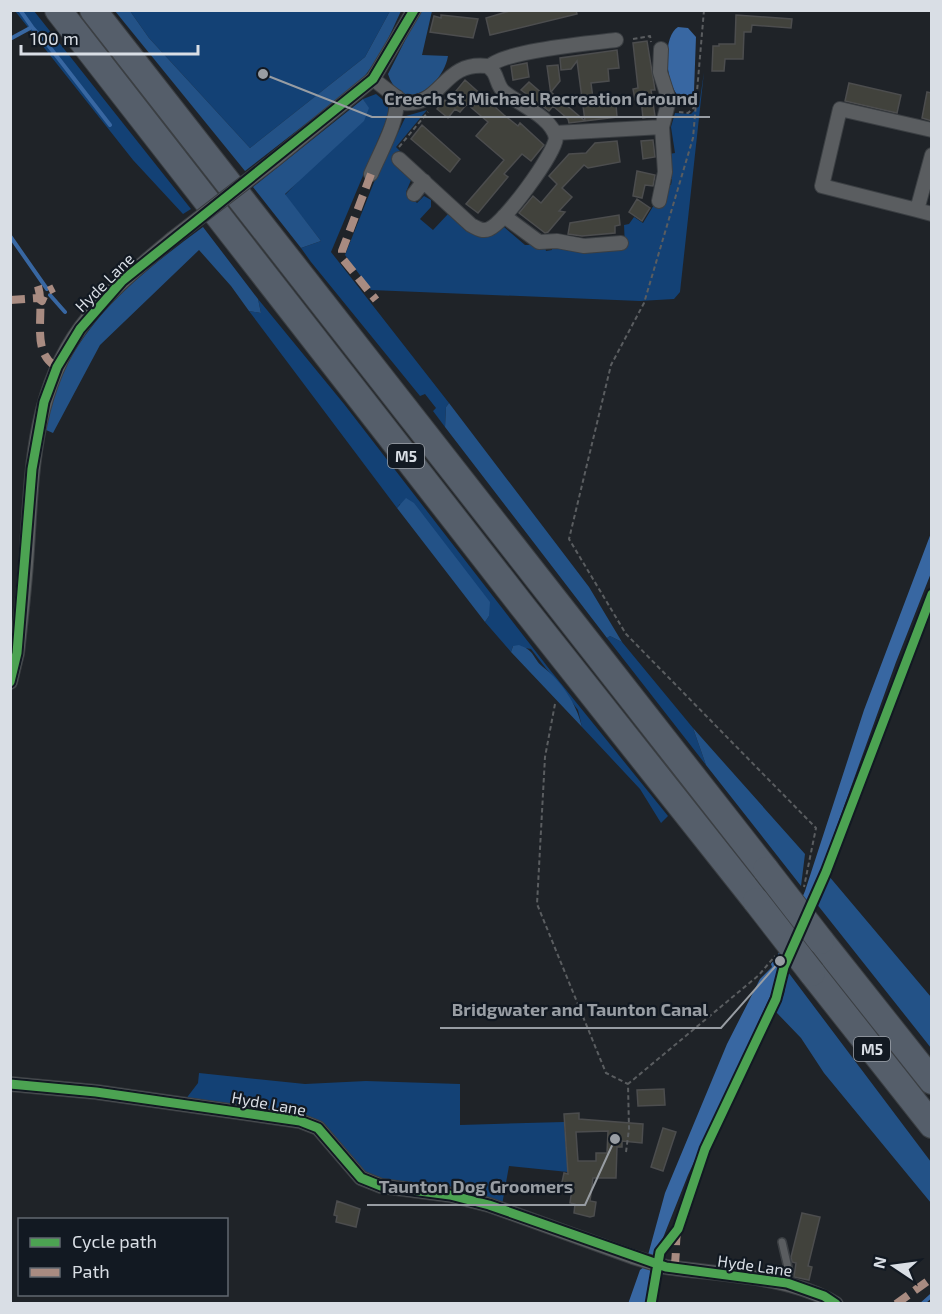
<svg xmlns="http://www.w3.org/2000/svg" width="942" height="1314" font-family="'Exo 2',sans-serif">
  <style>
    .green { fill: #134175 }
    .forest { fill: #235287 }
    .water { fill: #3867a2 }
    .lines { fill: none; stroke-linecap: round; stroke-linejoin: round }
    .stream { stroke: #3867a2; stroke-width: 4 }
    .building { fill: #41423c; stroke: #4c4d4e; stroke-width: 1.5; fill-rule: evenodd }
    .lane-casing { stroke: #3b3f43; stroke-width: 10 }
    .street-casing { stroke: #3b3f43; stroke-width: 16 }
    .highway-casing { stroke: #3b3f43; stroke-width: 28 }
    .path { stroke: #5a5d60; stroke-width: 2; stroke-dasharray: 4.5 3; stroke-linecap: butt }
    .lane { stroke: #5a5d60; stroke-width: 7 }
    .street { stroke: #5a5d60; stroke-width: 14 }
    .highway { stroke: #555e6a; stroke-width: 26 }
    .street-bridge-casing { stroke: #3b3f43; stroke-width: 16; stroke-linecap: butt }
    .highway-bridge-casing { stroke: #3b3f43; stroke-width: 28; stroke-linecap: butt }
    .street-bridge { stroke: #5a5d60; stroke-width: 14 }
    .highway-bridge { stroke: #555e6a; stroke-width: 26 }
    .quiet { stroke: #a88b81; stroke-width: 8; stroke-dasharray: 15 8; stroke-linecap: butt }
    .cycleway-casing { stroke: #121922; stroke-width: 13 }
    .cycleway { stroke: #4ca352; stroke-width: 9 }
    .labels { text-anchor: middle; dominant-baseline: central; stroke-width: 4.5; stroke-linejoin: round; paint-order: stroke }
    .shield { fill: #121922; stroke: #9da3aa; stroke-width: 1.5 }
    .shield-label { font-size: 15px; font-weight: bold; fill: #d9dee5 }
    .street-label { font-size: 16px; fill: #d9dee5; stroke: #121922 }
    .leader { fill: none; stroke: #989da3; stroke-width: 2 }
    .callout-dot { fill: #989da3; stroke: #121922; stroke-width: 2 }
    .callout-label { font-size: 18px; text-anchor: middle; font-weight: bold; fill: #989da3; stroke: #121922; stroke-width: 4.5; stroke-linejoin: round; paint-order: stroke }
  </style>
  <rect width="100%" height="100%" fill="#1f2328"/>
  <!-- green -->
  <path class="green" d="M15 11H34L191 209 183 214 133 160Z
    M130 11H390L365 57 250 148 149 38Z
    M704 72 680 292 674 299 640 301 371 290 345 255 390 142 394 141 406 116 427 110 396 147 401 152 392 161 411 180 406 192 417 203 424 196 431 200V207L420 219 433 230 448 214 466 231 504 227 525 245H530L533 241 545 247 546 251 552 250V245L625 247 624 225 629 224 634 217 643 223 666 185H671L672 179 667 178 669 154 675 153 671 127 675 113 691 114 699 106Z
    M376 94 388 104V116L331 252 449 403 446 407 445 427 433 411 436 408 425 394 420 396 311 262 301 248 321 241 285 195 368 108 363 99Z
    M258 299 344 404 550 670 668 816 661 823 640 789 582 727 578 710 531 649 513 646 511 652 485 622 489 616 400 504 397 508 249 311 261 313Z
    M610 636 622 642 693 728 706 765 607 638Z
    M199 1073 305 1084 366 1081 460 1084V1125L564 1122 568 1172 509 1166 502 1205 461 1187 396 1184 375 1179 362 1172 325 1126 185 1100 198 1083Z"/>
  <!-- forest -->
  <path class="forest" d="M115 11H130L149 38 250 148 365 57 390 11H401L382 52 362 80 245 171Z
    M420 11H432L422 55 448 56C443 86 402 116 388 74Z
    M363 99 369 108 364 121 285 194 321 241 301 248 253 187Z
    M203 227 258 299 261 313 249 311 231 286 199 250 100 345 53 433 46 430C45 414 52 399 58 385 85 316 145 270 203 227Z
    M449 403 589 587 622 642 610 636 607 638 445 427 446 407Z
    M406 498 414 503 490 602 489 616 485 622 397 508Z
    M519 645C536 651 532 658 543 667 561 681 577 704 582 727L511 652 513 646Z
    M693 728 805 854 801 886 706 765Z
    M828 875 931 997V1048L816 903Z
    M788 972 931 1162V1203L824 1073 801 1038 776 1012 784 994Z"/>
  <!-- water -->
  <path class="water" d="M678 27 688 28 696 37 694 91 690 97 684 100C665 92 661 37 678 27Z
    M931 533V573L896 662 811 898 775 986 688 1175 659 1248 645 1303 628 1304 640 1270 645 1266 665 1193 727 1044 760 979 772 967 771 964 777 957 805 891 864 710Z"/>
  <g class="lines">
    <!-- stream -->
    <path class="stream" d="M20 10 32 27
      M10 39 32 27 48 45 53 38
      M48 45 110 125
      M10 236 47 289
      M50 295 65 312
      M922 1304 932 1295"/>
  </g>
  <!-- building -->
  <path class="building" d="M513 10H576L577 14 490 35 486 18Z
    M441 15 478 19 473 38 430 32 434 16 441 18Z
    M736 15 792 19 791 28 752 25 751 32H744L743 59H725L724 71H712L713 46H719V44H735Z
    M647 41 655 90H651L655 116 643 118 641 99 635 100 633 89 638 88 633 43Z
    M617 50 619 68 608 69 609 81 591 83 594 106 616 104 617 117 585 121 577 61 571 69 561 70 560 58Z
    M527 63 529 77 513 80 511 66Z
    M558 65 560 81 551 92 585 121 569 123 568 119 553 106 549 111 521 90 529 82 552 102 547 66Z
    M465 80 504 115 518 126 520 123 544 145 531 161 522 154 504 174 508 177 478 213 466 204 504 160 476 136 488 122 467 104 460 112 455 109 448 118 437 109 445 100 447 102Z
    M849 83 901 95 897 113 845 101Z
    M927 92 932 93V121L922 118Z
    M422 125 460 159 450 172 411 139Z
    M653 140 655 157 643 159 641 141Z
    M617 141 620 162 588 168 584 165 562 188 572 197 559 211 565 212 548 232 545 233 519 213 533 196 541 203 557 184 549 176 569 154 586 153 595 143Z
    M637 171 655 175 653 186 645 185 642 198 633 196Z
    M637 199 650 208 642 221 629 212Z
    M619 215 620 225 615 226V233L582 236 568 234 570 223Z
    M664 1089 665 1105 638 1106 637 1090Z
    M579 1113V1119L643 1124 642 1143 622 1141V1147H617L616 1178H593L590 1201 596 1202 594 1216 590 1217 574 1213 575 1204 570 1203 572 1189 561 1187 564 1173 568 1174 564 1114ZM608 1131 607 1153H596V1161H578L576 1132Z
    M663 1128 676 1132 663 1171 651 1167Z
    M337 1201 360 1209 356 1227 336 1222 337 1216 334 1215Z
    M802 1213 820 1217 808 1266 812 1267 809 1280 794 1277 796 1263 792 1262 791 1257Z"/>
  <g class="lines">
    <!-- lane casing -->
    <g class="lane-casing">
      <path id="lane" d="M782 1242 789 1272 787 1283"/>
    </g>
    <!-- street casing -->
    <g class="street-casing">
      <path id="street" d="M661 49 660 72 669 100 662 127
        M489 67C502 51 591 43 616 40
        M373 79 404 103C443 106 442 61 487 66 499 73 495 84 504 92 520 105 552 117 556 138 554 155 504 223 489 229 482 232 477 228 471 225L399 159
        M555 133 662 127 665 172 659 201
        M932 155 917 210 932 214
        M273 161 373 79 414 10
        M371 174C381 150 398 123 397 97
        M414 194 424 181
        M917 210 822 186 840 109 932 130
        M504 216 539 242 557 241 584 246 621 243
        M10 682 17 653C21 618 25 583 27 549 32 471 33 392 81 327 106 293 140 266 172 239
        M10 1084 96 1092 300 1121 318 1128 361 1178 381 1186 450 1195 489 1205 633 1257
        M666 1267C720 1275 789 1275 836 1304"/>
    </g>
    <!-- highway casing -->
    <g class="highway-casing">
      <path id="highway" d="M58 10 523 607 756 901
        M93 10 766 870
        M821 941 932 1081
        M812 973 932 1125"/>
    </g>
    <!-- path -->
    <path class="path" d="M704 10 693 138 644 303 611 365 569 539 626 634 816 828 804 887
      M633 39 650 36 651 42
      M679 112 688 113 697 105
      M399 147 428 112
      M555 704 545 757 537 904 606 1073 628 1084
      M812 900 826 872 932 594
      M626 1152 629 1129 628 1084 759 975 775 956
      M660 1254 678 1229 705 1149 776 999 784 966
      M651 1304 655 1277"/>
    <!-- lane -->
    <use href="#lane" class="lane"/>
    <!-- street -->
    <use href="#street" class="street"/>
    <!-- highway -->
    <use href="#highway" class="highway"/>
    <!-- street-bridge casing -->
    <g class="street-bridge-casing">
      <path id="street-bridge" d="M172 239 273 161
        M633 1257 666 1267"/>
    </g>
    <!-- highway-bridge casing -->
    <g class="highway-bridge-casing">
      <path id="highway-bridge" d="M766 870 821 941
        M756 901 812 973"/>
    </g>
    <!-- street-bridge -->
    <use href="#street-bridge" class="street-bridge"/>
    <!-- highway-bridge -->
    <use href="#highway-bridge" class="highway-bridge"/>
    <!-- quiet -->
    <path class="quiet" d="M371 174 342 251V258L376 300
      M38 286C46 313 29 352 57 367
      M10 300 38 298 42 301 46 292 54 288
      M674 1268C677 1256 675 1245 677 1233
      M896 1304 932 1278"/>
    <!-- cycleway casing -->
    <g class="cycleway-casing">
      <path id="cycleway" d="M10 682 17 653 32 469 44 402 57 367 80 329 122 281 373 79 414 10
        M10 1084 96 1092 300 1121 318 1128 361 1178 381 1186 450 1195 489 1205 666 1267 787 1283 824 1296 836 1304
        M651 1304 660 1252 678 1229 705 1149 776 999 784 967 826 872 932 594"/>
    </g>
    <!-- cycleway -->
    <use href="#cycleway" class="cycleway"/>
  </g>
  <g class="labels">
    <!-- shield labels -->
    <g class="shield">
      <rect x="388" y="444" width="36" height="24" rx="4.5"/>
      <rect x="854" y="1037" width="36" height="24" rx="4.5"/>
    </g>
    <g class="shield-label">
      <text x="406" y="456">M5</text>
      <text x="872" y="1049">M5</text>
    </g>
    <!-- street labels -->
    <g class="street-label">
      <text transform="translate(104 282) rotate(-45)">Hyde Lane</text>
      <text transform="translate(269 1103) rotate(10)">Hyde Lane</text>
      <text transform="translate(755 1265) rotate(8)">Hyde Lane</text>
    </g>
  </g>
  <!-- callouts -->
  <path class="leader" d="M263 74L372 117H710M780 961L721 1028H440M615 1139L585 1205H367"/>
  <g class="callout-dot">
    <circle cx="263" cy="74" r="6"/>
    <circle cx="780" cy="961" r="6"/>
    <circle cx="615" cy="1139" r="6"/>
  </g>
  <g class="callout-label">
    <text x="541" y="105">Creech St Michael Recreation Ground</text>
    <text x="580" y="1016">Bridgwater and Taunton Canal</text>
    <text x="476" y="1193">Taunton Dog Groomers</text>
  </g>
  <!-- border -->
  <rect width="942" height="1314" fill="none" stroke="#d9dee5" stroke-width="24"/>
  <!-- legend -->
  <rect x="18" y="1218" width="210" height="78" fill="#121922" stroke="#626870" stroke-width="1.5"/>
  <rect x="30" y="1238" width="30" height="9" fill="#4ca352" stroke="#626870" stroke-width="1.5"/>
  <text x="72" y="1248" font-size="18" fill="#d9dee5">Cycle path</text>
  <rect x="30" y="1268" width="30" height="9" fill="#a88b81" stroke="#626870" stroke-width="1.5"/>
  <text x="72" y="1278" font-size="18" fill="#d9dee5">Path</text>
  <!-- north arrow -->
  <g transform="translate(894 1266) rotate(283)" stroke="#121922" stroke-width="4.5" paint-order="stroke">
  <path d="M0-4.5L10 22L0 15L-10 22Z" fill="#d9dee5"/>
  <text y="-9" font-size="16" font-weight="bold" text-anchor="middle" fill="#d9dee5">N</text>
  </g>
  <!-- scale -->
  <path d="M21 45v9h177v-9" fill="none" stroke="#d9dee5" stroke-width="3"/>
  <text x="30" y="45" font-size="18" fill="#d9dee5" stroke="#121922" stroke-width="4.5" paint-order="stroke">100 m</text>
</svg>
